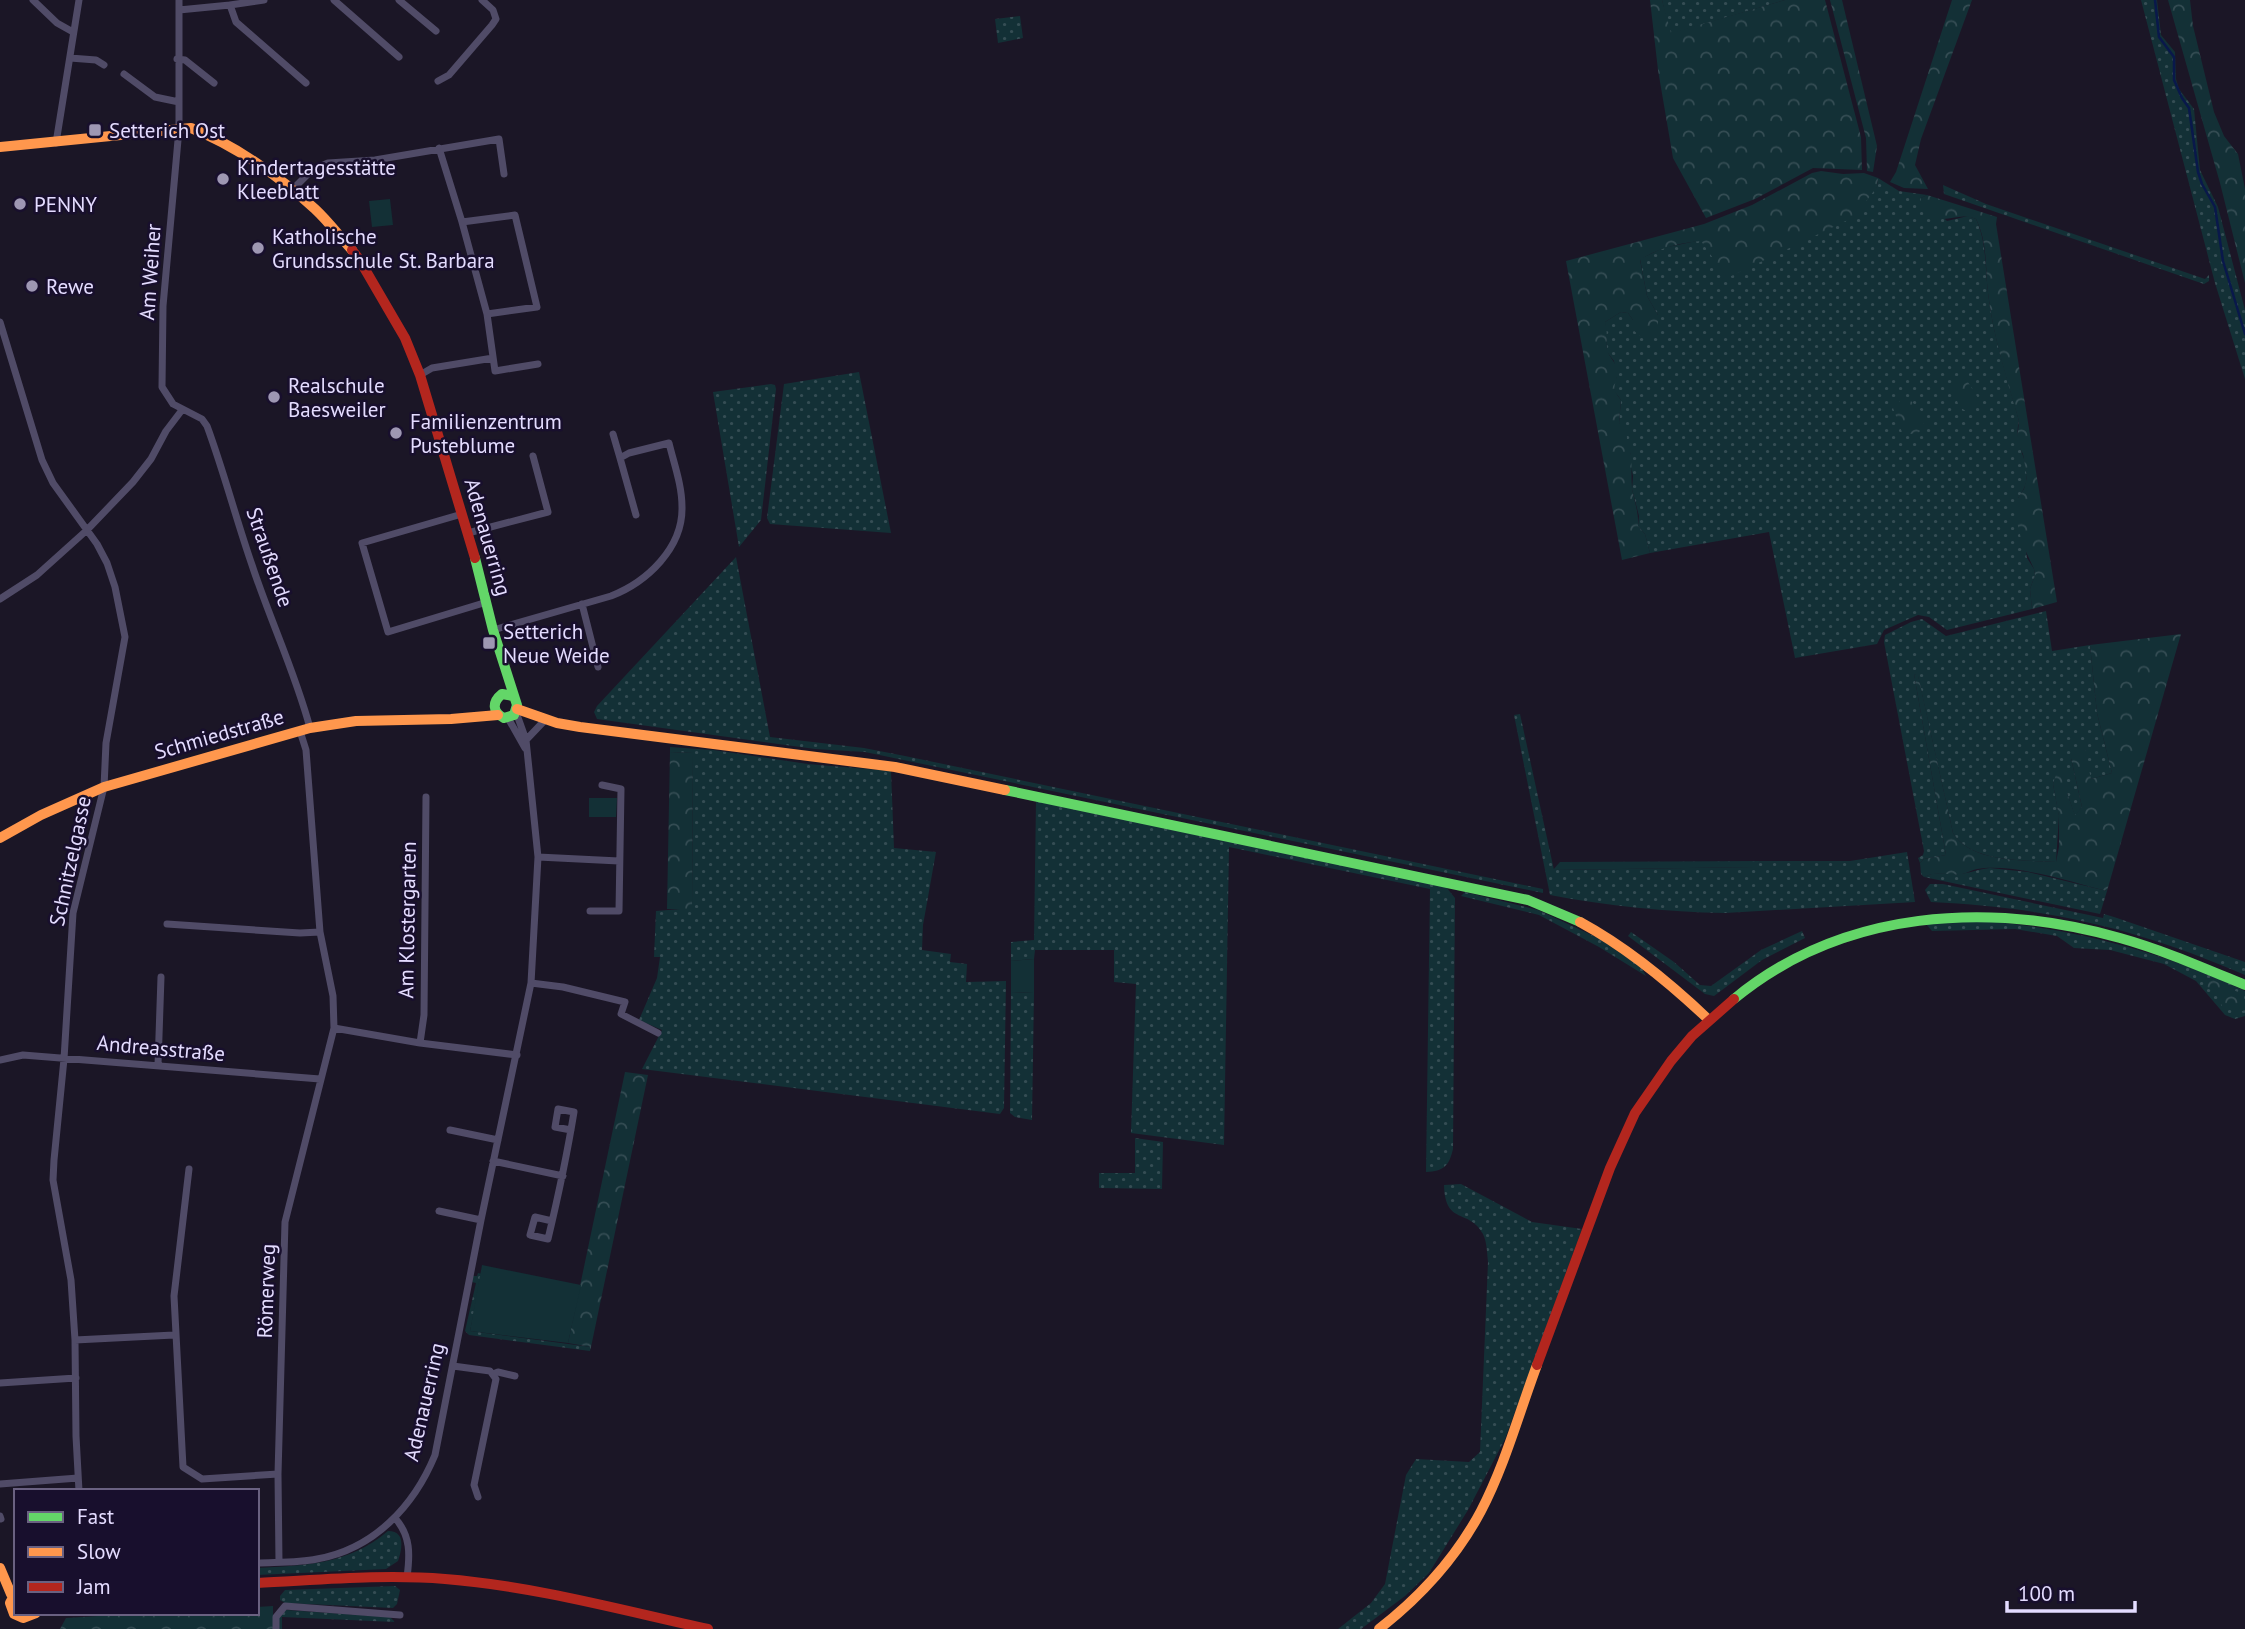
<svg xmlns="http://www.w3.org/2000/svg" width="2245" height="1629" font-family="'PT Sans',sans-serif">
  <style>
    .grass { fill: url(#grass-dots) }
    .forest { fill: url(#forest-crowns) }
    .park { fill: #133036 }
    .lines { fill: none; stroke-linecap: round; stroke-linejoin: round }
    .stream { stroke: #09184b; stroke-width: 2.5 }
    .street { stroke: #504b67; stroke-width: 7 }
    .fast { stroke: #63d668; stroke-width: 10 }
    .slow { stroke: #ff974d; stroke-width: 10 }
    .jam { stroke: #b3261e; stroke-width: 10 }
    .poi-dot { fill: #9e97b3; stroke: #180f2d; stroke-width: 2.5 }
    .labels { text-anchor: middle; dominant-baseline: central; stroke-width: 5; stroke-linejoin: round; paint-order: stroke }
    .poi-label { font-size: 21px; fill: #e4dcff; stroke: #180f2d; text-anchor: start }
    .street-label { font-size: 21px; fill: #e4dcff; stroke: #180f2d }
  </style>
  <defs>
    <pattern id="grass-dots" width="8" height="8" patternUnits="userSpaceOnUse" patternTransform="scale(1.75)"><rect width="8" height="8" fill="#133036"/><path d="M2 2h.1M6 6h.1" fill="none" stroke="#354d54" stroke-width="1.8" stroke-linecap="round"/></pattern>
    <pattern id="forest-crowns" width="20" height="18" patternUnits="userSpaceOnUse" patternTransform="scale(1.75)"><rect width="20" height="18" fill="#133036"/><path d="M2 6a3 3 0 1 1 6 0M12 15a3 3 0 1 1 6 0" fill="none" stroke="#354d54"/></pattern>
  </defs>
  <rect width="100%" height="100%" fill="#1b1626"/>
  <!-- grass -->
  <path class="grass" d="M1662 0H1785L1670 34Z
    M2141 0H2157L2161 35 2175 52 2176 79 2179 89 2194 109 2200 170 2218 207 2245 310V379L2215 283Z
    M1020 16 1023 38 998 43 995 19Z
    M1878 178 1899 191 1927 195 1921 198 1947 221 1968 216 1976 219C1987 243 1985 268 1988 293 1993 337 2008 380 2019 421 2011 451 2041 468 2018 498L2027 558 2034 569 2035 575 2030 589 2032 609 1947 630 1929 617 1918 615 1884 630 1877 644 1795 658 1769 532 1650 553 1645 534 1638 526 1639 516 1632 489 1633 476 1630 463 1631 455 1619 423 1621 400 1615 392 1613 384 1617 377 1614 361 1607 352 1605 322 1621 312 1628 313 1633 320 1658 315 1647 296 1640 259 1663 248 1701 240 1727 277 1877 187Z
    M1943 185 1986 204 2205 279 2209 275V281L2204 284 2201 283 1944 194Z
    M859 372 891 533 770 524 767 518 784 384Z
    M771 384 775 385 776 389 761 520 739 547 713 392Z
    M736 557 770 737 864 748 905 756 1543 889V893L865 752 815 749 597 719 594 712 597 706Z
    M2046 611 2052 651 2090 645 2097 713 2112 773 2091 779 2071 758 2082 807 2075 816 2067 793 2056 776 2053 784 2059 816 2056 862C2025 860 1971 863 1953 833L1918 676 1914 674 1946 855 1924 859 1920 863 1918 858 1923 855 1924 851 1884 642 1885 635 1911 622 1922 619 1946 636Z
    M1520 714 1554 870 1754 867 1760 861H1850L1907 852 1915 902 1725 913C1666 912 1608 906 1550 895L1514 715Z
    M670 747 713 750 808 764 891 771 894 848 936 852 923 925 922 950 951 954 950 962 967 964 966 982 1006 981 1004 1108 1000 1114 642 1069 662 1030 639 1020 657 978 660 957H654L656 911 692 908 693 753 670 752Z
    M1036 801 1446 887 1455 898 1453 1149C1449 1166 1444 1171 1426 1172L1430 889 1229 847 1224 1145 1131 1133 1136 984 1114 982V950H1035L1034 959 1011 961V942L1034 940Z
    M1990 868 2028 872 2107 891 2100 914 1924 877C1937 870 1946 875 1960 874 1970 873 1979 869 1990 868Z
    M1930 884H1943L2103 918 2104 914 2114 917 2245 962V975C2140 929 2046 907 1931 902L1925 890Z
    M1465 892 1538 910 1598 938 1640 965 1646 976 1599 947 1539 915 1461 896Z
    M1973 920C2068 927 2159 950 2245 991V1016L2235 1019 2225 1015 2196 981 2164 964 2110 950 2074 948 2057 936 2015 929 1932 931 1926 924Z
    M1802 931 1805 938 1762 960 1714 996 1705 994 1628 936 1631 932 1674 962 1700 985 1711 986 1761 950Z
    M1011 992 1034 993 1032 1120 1015 1117 1010 1113Z
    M1135 1138 1163 1142 1162 1189 1099 1188V1173H1135Z
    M1461 1184 1532 1222 1582 1229 1505 1439 1468 1510 1429 1573 1405 1596 1361 1629H1338L1371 1603 1385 1584 1406 1475 1416 1459 1469 1462 1480 1452 1488 1262C1487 1253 1487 1242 1483 1234 1469 1208 1445 1226 1444 1185Z
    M478 1273 482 1274 470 1331 591 1347 590 1351 469 1335 465 1331 476 1283 472 1282 473 1276H477Z
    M388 1531C406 1531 402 1549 398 1561L386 1569 257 1575V1568C306 1565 348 1565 388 1531Z
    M395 1586 400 1590 397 1604 393 1608 285 1603 280 1600V1596L285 1590Z
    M286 1610 390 1617 395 1622 282 1617V1629H278V1619Z"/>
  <!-- forest -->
  <path class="forest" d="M1650 0H1662L1671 33 1785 0H1825L1861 137 1862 170 1813 168 1755 199 1706 218 1673 158 1658 70Z
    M1830 0H1842L1877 146 1873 172 1867 171 1866 138Z
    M1952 0H1972L1921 139 1915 165 1928 189 1904 188 1890 182 1896 172Z
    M2168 0H2190L2193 26 2214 112 2224 136 2238 154 2245 189V283L2220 183Z
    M1821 171 1843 174 1864 173 1878 178 1877 187 1854 217 1727 278 1701 241C1680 243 1658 248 1640 260L1647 296 1658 315V326L1647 338 1640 336 1633 330V320L1628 313 1621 312 1605 322C1608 332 1606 341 1607 350 1609 357 1616 362 1617 370 1619 385 1608 384 1621 400L1619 423 1627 433C1626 443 1630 446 1631 455 1632 465 1631 477 1632 488 1634 501 1639 512 1638 526L1645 534 1650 553 1622 560 1566 261 1704 224 1752 205 1812 173Z
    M1927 195 1997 217 1996 224 2057 602 2032 609 2030 589 2035 575 2034 569 2022 543 2015 513 2018 498 2024 489 2027 477 2023 454 2017 442 2019 421C2007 380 1993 336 1988 293 1985 268 1988 243 1976 219 1953 210 1944 231 1920 207L1921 198Z
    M1958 379H1966L1978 398 1974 410 1968 412 1959 407 1953 387Z
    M1901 400H1910L1922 412 1924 427 1918 433 1903 435 1893 408Z
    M2181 634 2107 891C2071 882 2014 863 1977 869 1972 870 1967 873 1962 874 1948 876 1938 870 1924 877L1921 874 1920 863 1924 859 1946 855 1914 674 1918 675 1953 833C1971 863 2024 860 2056 862L2059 847V817L2053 784 2059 764 2066 770 2067 793 2075 815 2082 807 2071 758 2073 750 2084 745 2091 779 2112 773 2097 713 2090 645Z
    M670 752 693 753 692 909H667Z
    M1760 861 1755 867 1553 870 1560 862Z
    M2209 978 2244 995 2245 1010 2236 1013 2229 1007 2222 1006 2218 997 2205 985V981Z
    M625 1072 648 1075 591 1347 568 1343Z
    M273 1606V1629H60L66 1618 147 1613H257V1607Z"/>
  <!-- park -->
  <path class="park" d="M390 199 393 225 372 227 369 201Z
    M589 798H617L616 817H589Z
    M1034 959V993L1011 992V961Z
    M482 1265 581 1285 568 1343 470 1331Z"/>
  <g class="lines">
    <!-- stream -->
    <path class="stream" d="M2155 0 2159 37 2174 57V80L2182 98 2189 108 2198 172 2202 184 2215 207 2223 261 2245 334"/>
    <!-- street -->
    <path class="street" d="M33 0 57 23 73 32
      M179 0V129L163 306 162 387 173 404 202 419 207 426C224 472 236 519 252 565 270 620 295 672 310 728
      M334 0 399 57
      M399 0 436 31
      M230 5 264 0
      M179 10 230 5 236 22 306 83
      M70 58 96 60 104 65
      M177 59 185 60 214 83
      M124 74 155 97 179 102
      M438 81 449 75 492 25 496 19 493 10 482 0
      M56 143 79 0
      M439 148 462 222 515 215 537 307 487 314
      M291 191 312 170 328 163 375 160 499 139 504 174
      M462 222 487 314 495 371 538 364
      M0 322 42 460 53 483 97 544 107 563 115 587 125 637 106 743 104 787 73 913 64 1059 54 1160 53 1180 71 1280 75 1340 76 1436 79 1491
      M420 375 432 368 493 358
      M613 434 620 458
      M462 514 362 543 388 632 487 602
      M468 533 548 512 533 456
      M0 599 37 575 87 530 133 482 151 459 166 431 182 410
      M582 604 598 667
      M493 630 611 596C647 582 683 548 682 507 682 485 674 464 669 443L629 453 620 458 636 515
      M508 718 525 748
      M526 740 546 719
      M538 857 619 861
      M590 911H619L621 789 602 785
      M167 924 300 933 320 932
      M531 983 563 987 625 1002 621 1014 658 1033
      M334 1028 420 1043 517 1055
      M420 1043 424 1015 426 797
      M0 1060 23 1055 320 1079
      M158 1065 161 977
      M450 1130 498 1140
      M493 1161 563 1176
      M189 1169 174 1296 183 1467 202 1479 278 1474
      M439 1211 481 1220
      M552 1221 535 1217 530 1235 548 1239C558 1197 567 1155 574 1112L558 1109 555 1127 571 1130
      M75 1340 174 1335
      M453 1366 490 1371 496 1379 474 1485 478 1497
      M493 1374 498 1372 515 1376
      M0 1383 76 1378
      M0 1484 78 1478
      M0 1516 1 1519
      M395 1518C411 1536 410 1555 407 1577
      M279 1562 278 1474 285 1222 334 1028 333 996 320 932 306 750 300 731
      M257 1563C277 1562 298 1563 317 1559 374 1549 414 1506 435 1455L481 1220 531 983 538 857 526 740 516 712
      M276 1629V1617L285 1606 400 1615"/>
    <!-- fast -->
    <path class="fast" d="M475 558 493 630 517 705 514 715 504 718C492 712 492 702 502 694L513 696
      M1005 790 1528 900 1580 922
      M1734 999C1843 909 1989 901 2120 938 2163 950 2204 968 2245 985"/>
    <!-- slow -->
    <path class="slow" d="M0 147 191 128C235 145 280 177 315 209 328 221 340 237 352 250
      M517 709 557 723 580 727 895 767 1005 790
      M0 838 41 815 104 787 310 728 356 721 451 719 498 715
      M1580 922C1628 948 1669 982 1709 1020
      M0 1568 11 1594
      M16 1592 10 1603 14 1614 23 1618 36 1613
      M1379 1629C1420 1597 1456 1558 1481 1511 1505 1465 1519 1413 1537 1365"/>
    <!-- jam -->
    <path class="jam" d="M352 250 359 259 405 338 420 375 475 558
      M1537 1365 1610 1168 1635 1113 1671 1061 1692 1036 1734 999
      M257 1583C320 1580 382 1574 445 1579 534 1586 621 1610 708 1629"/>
  </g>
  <!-- markers -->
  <g class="poi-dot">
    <rect x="88" y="123" width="14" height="14" rx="3.5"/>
    <circle cx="223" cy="179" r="7"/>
    <circle cx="20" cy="204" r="7"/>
    <circle cx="258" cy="248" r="7"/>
    <circle cx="32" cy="286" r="7"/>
    <circle cx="274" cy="397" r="7"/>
    <circle cx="396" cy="433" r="7"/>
    <rect x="482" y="636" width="14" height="14" rx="3.5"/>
  </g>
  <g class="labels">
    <!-- poi labels -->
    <g class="poi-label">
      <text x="109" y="130">Setterich Ost</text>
      <text x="237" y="167">Kindertagesstätte<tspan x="237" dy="24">Kleeblatt</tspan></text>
      <text x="34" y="204">PENNY</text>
      <text x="272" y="236">Katholische<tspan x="272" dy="24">Grundsschule St. Barbara</tspan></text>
      <text x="46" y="286">Rewe</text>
      <text x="288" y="385">Realschule<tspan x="288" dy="24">Baesweiler</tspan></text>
      <text x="410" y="421">Familienzentrum<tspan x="410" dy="24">Pusteblume</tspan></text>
      <text x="503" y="631">Setterich<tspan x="503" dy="24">Neue Weide</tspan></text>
    </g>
    <!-- street labels -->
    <g class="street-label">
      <text transform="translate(150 272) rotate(-86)">Am Weiher</text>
      <text transform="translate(488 537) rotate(74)">Adenauerring</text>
      <text transform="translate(270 557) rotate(71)">Straußende</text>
      <text transform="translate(219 734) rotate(-16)">Schmiedstraße</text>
      <text transform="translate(70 861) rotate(-78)">Schnitzelgasse</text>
      <text transform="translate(407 920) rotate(-89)">Am Klostergarten</text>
      <text transform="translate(161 1048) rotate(5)">Andreasstraße</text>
      <text transform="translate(266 1291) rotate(-88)">Römerweg</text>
      <text transform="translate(424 1402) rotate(-77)">Adenauerring</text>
    </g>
  </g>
  <!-- legend -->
  <rect x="14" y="1489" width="245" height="126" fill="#180f2d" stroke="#6a6181" stroke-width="2"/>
  <rect x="28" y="1512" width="35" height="10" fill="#63d668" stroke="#6a6181" stroke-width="2"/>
  <text x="77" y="1524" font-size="21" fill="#e4dcff">Fast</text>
  <rect x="28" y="1547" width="35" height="10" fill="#ff974d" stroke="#6a6181" stroke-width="2"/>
  <text x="77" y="1559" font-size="21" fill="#e4dcff">Slow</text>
  <rect x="28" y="1582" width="35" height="10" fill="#b3261e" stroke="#6a6181" stroke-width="2"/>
  <text x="77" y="1594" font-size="21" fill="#e4dcff">Jam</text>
  <!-- scale -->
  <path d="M2007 1601v10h128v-10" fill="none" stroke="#e4dcff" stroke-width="3.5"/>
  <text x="2018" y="1601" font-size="21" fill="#e4dcff" stroke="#180f2d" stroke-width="5" paint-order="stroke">100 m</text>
</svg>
